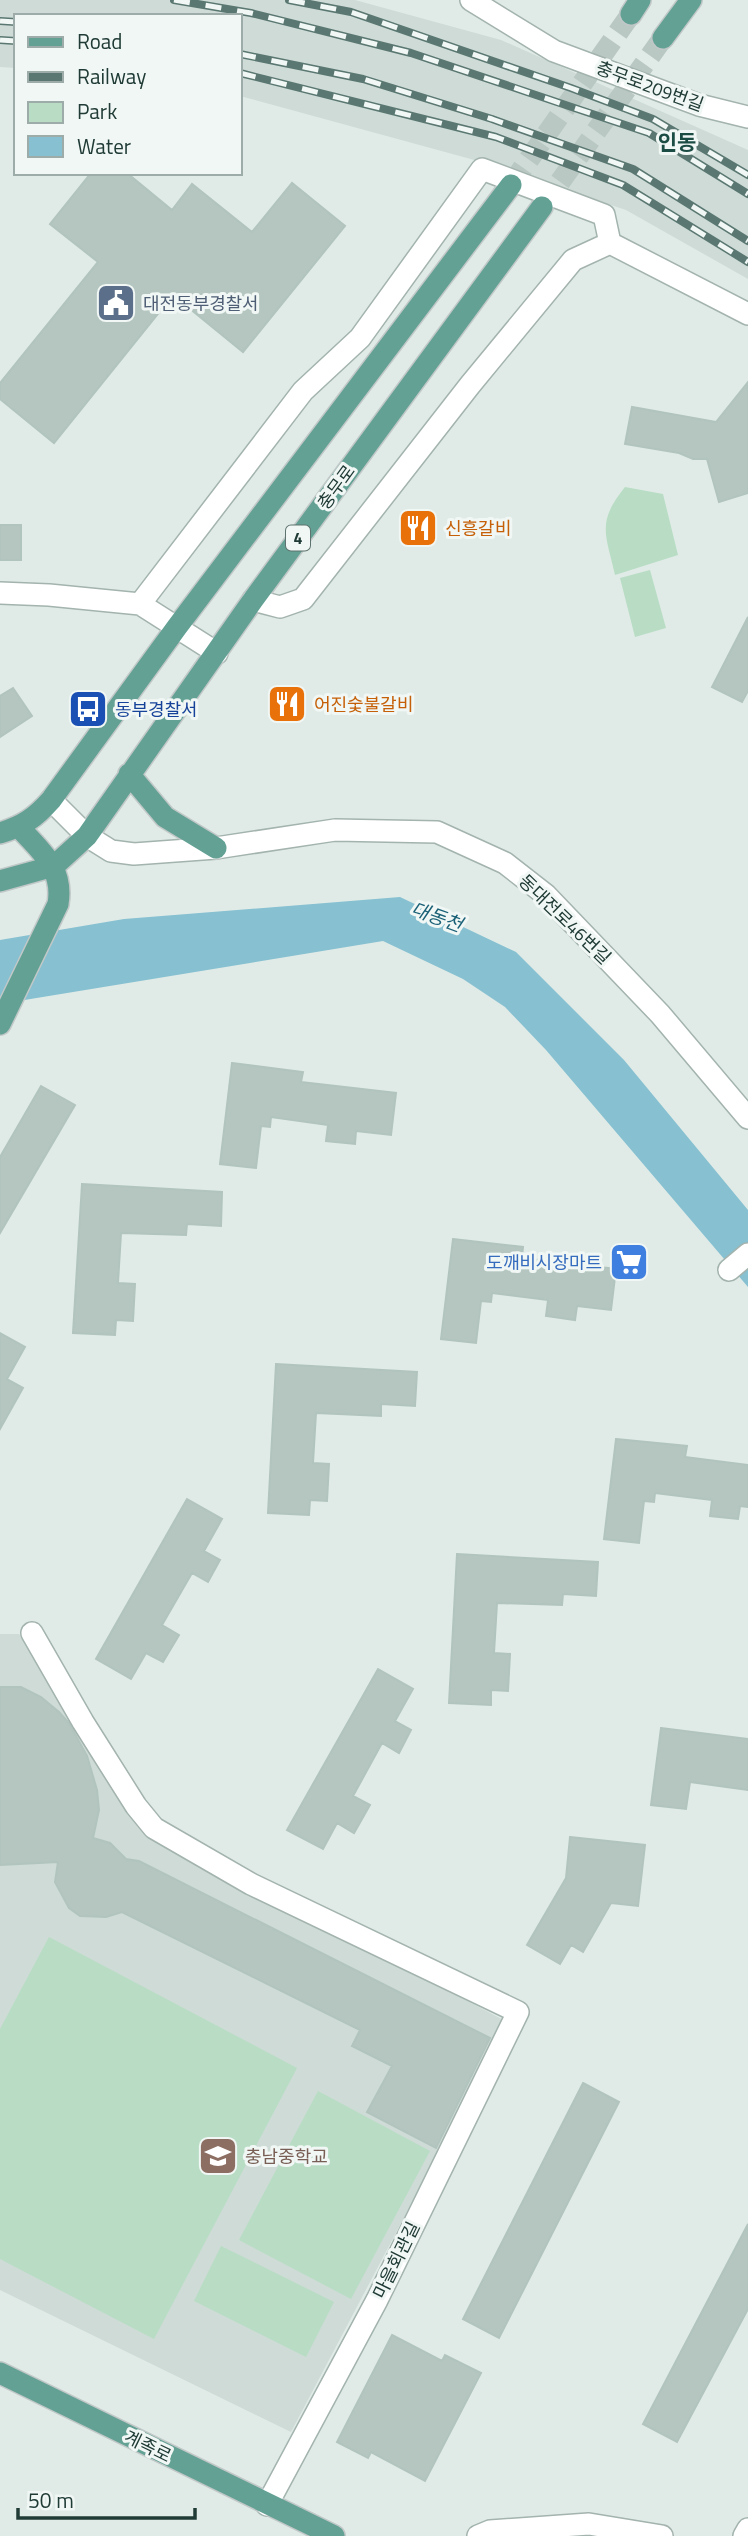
<svg xmlns="http://www.w3.org/2000/svg" width="748" height="2536" font-family="'Titillium Web','Noto Sans KR',sans-serif">
  <style>
    .built { fill: #cedbd6 }
    .green { fill: #b8ddc4 }
    .water { fill: #86c0d1 }
    .building { fill: #b5c6c0; stroke: #b2c4be; stroke-width: 2 }
    .lines { fill: none; stroke-linecap: round; stroke-linejoin: round }
    .major-tunnel { stroke: #bac8c4; stroke-width: 21; stroke-dasharray: 21 10; stroke-linecap: butt }
    .minor-casing { stroke: #a3b3ae; stroke-width: 24 }
    .major-casing { stroke: #c1c8c7; stroke-width: 24 }
    .minor { stroke: #fff; stroke-width: 21 }
    .major { stroke: #63a195; stroke-width: 21 }
    .rail-casing { stroke: #5a7771; stroke-width: 8 }
    .rail { stroke: #f0f7f4; stroke-width: 5; stroke-dasharray: 16; stroke-linecap: butt }
    .labels { text-anchor: middle; dominant-baseline: central; stroke-width: 6; stroke-linejoin: round; paint-order: stroke }
    .shield { fill: #f0f7f4; stroke: #5e736f; stroke-width: 2 }
    .shield-label { font-size: 16px; font-weight: bold; fill: #203b36 }
    .street-label { font-size: 18px; fill: #203b36; stroke: #f0f7f4 }
    .service-label { font-size: 18px; fill: #4e5e75; stroke: #f0f7f4; text-anchor: start }
    .food-label { font-size: 18px; fill: #c56008; stroke: #f0f7f4; text-anchor: start }
    .transit-label { font-size: 18px; fill: #164399; stroke: #f0f7f4; text-anchor: start }
    .shop-label { font-size: 18px; fill: #366cbe; stroke: #f0f7f4; text-anchor: end }
    .education-label { font-size: 18px; fill: #785e54; stroke: #f0f7f4; text-anchor: start }
    .water-label { font-size: 19px; font-style: italic; fill: #1a6177; stroke: #f0f7f4 }
    .quarter-label { font-size: 21px; font-weight: bold; fill: #1c4d45; stroke: #f0f7f4 }
  </style>
  <rect width="100%" height="100%" fill="#e0ebe7"/>
  <!-- built -->
  <path class="built" d="M0 0H355L501 40 748 150V279L626 210 478 161 240 96V16H16V68L0 67Z
    M0 1634H19L135 1823 507 2022 291 2432 0 2290Z"/>
  <!-- green -->
  <path class="green" d="M625 487 663 494 678 555 615 575C606 534 596 523 625 487Z
    M650 570 666 628 635 637 620 578Z
    M49 1937 297 2068 154 2339 0 2259V2029Z
    M318 2091 430 2151 351 2299 239 2240Z
    M221 2246 334 2302 306 2357 194 2301Z"/>
  <!-- water -->
  <path class="water" d="M400 897 516 952 624 1060 748 1210V1287L546 1050 505 1007 463 979 383 941 0 1004V940L124 919Z"/>
  <!-- building -->
  <path class="building" d="M91 173H127L172 210 192 184 252 232 292 183 345 226 243 352 173 295 54 443 0 399V383L98 262 50 224Z
    M748 382V493L719 502 707 459H693L679 453 625 444 632 407 716 422Z
    M0 525H21V560H0Z
    M748 617V691L742 702 712 687Z
    M13 688 32 716 0 737V696Z
    M232 1063 303 1072 301 1082 396 1093 391 1135 356 1131 355 1144 326 1141 328 1125 271 1117 270 1127 261 1126 256 1168 220 1164Z
    M41 1086 75 1105 0 1233V1157Z
    M82 1184 222 1192 221 1226 187 1224 186 1235 121 1233 118 1283 135 1284 133 1321 116 1320 115 1335 73 1333Z
    M453 1239 523 1247 522 1258 616 1269 611 1310 577 1306 575 1320 546 1316 548 1300 492 1293 491 1302 481 1301 476 1343 441 1339Z
    M0 1333 25 1347 7 1379 23 1388 0 1429Z
    M276 1364 417 1372 415 1406 381 1404V1416L316 1413 313 1463 329 1464 327 1501 310 1500 309 1515 268 1513Z
    M616 1439 687 1446 685 1457 748 1465V1507L740 1506 738 1519 710 1516 712 1500 655 1493 654 1502 644 1501 639 1543 604 1539Z
    M187 1499 222 1519 204 1551 220 1560 208 1582 192 1573 162 1625 179 1635 163 1662 146 1653 131 1679 96 1659Z
    M457 1554 598 1562 596 1596 563 1594 562 1605 497 1603 494 1653 510 1654 508 1691 491 1690V1705L449 1703Z
    M378 1669 413 1689 395 1721 411 1730 399 1753 382 1743 353 1796 370 1805 354 1833 337 1823 323 1849 287 1830Z
    M0 1687H21L41 1697 59 1712 69 1723 87 1756 97 1790 99 1810 93 1838 110 1843 126 1859 139 1861 490 2038 436 2148 367 2112 392 2066 352 2046 360 2030 122 1912 106 1917 80 1916 69 1908 55 1882 58 1862 0 1865Z
    M661 1728 748 1739V1790L690 1782 686 1809 651 1805Z
    M570 1837 645 1845 638 1906 611 1903 583 1952 571 1945 560 1964 527 1945 566 1878Z
    M583 2083 619 2102 499 2338 463 2319Z
    M748 2224V2309L677 2442 643 2424Z
    M392 2335 442 2361 445 2355 481 2373 425 2481 371 2452 368 2458 337 2442Z"/>
  <g class="lines">
    <!-- major-tunnel -->
    <path class="major-tunnel" d="M511 185 631 14
      M542 207 663 38"/>
    <!-- minor casing -->
    <g class="minor-casing">
      <path id="minor" d="M471 0 554 51 699 105 748 117
        M0 593 49 595 140 604 217 653
        M253 600 280 607 303 599 470 385 573 260 610 243
        M140 604 303 391 360 338 482 169 604 215 610 243 748 314
        M51 800 87 836 111 851 134 854 216 848 335 830 437 832 505 863 546 895 660 1014 748 1118
        M729 1270 748 1254
        M32 1633 83 1722 136 1806 154 1828 251 1884 518 2012 377 2300 267 2505
        M478 2536 490 2531 589 2524 662 2536
        M744 2536 748 2529"/>
    </g>
    <!-- major casing -->
    <g class="major-casing">
      <path id="major" d="M631 14 640 0
        M663 38 691 0
        M129 774 165 817 216 848
        M0 833C23 826 35 818 51 800L177 627 511 185
        M0 881 54 866 87 836 253 600 542 207
        M0 1024 58 904C64 868 41 852 19 827
        M0 2373 334 2536"/>
    </g>
    <!-- minor -->
    <use href="#minor" class="minor"/>
    <!-- major -->
    <use href="#major" class="major"/>
    <!-- rail casing -->
    <g class="rail-casing">
      <path id="rail" d="M174 0 251 13 411 53 649 133 748 194
        M289 0 351 12 571 88 653 119 748 175
        M0 21 16 22
        M0 40 16 41
        M240 54 363 79 492 119 633 169 748 241
        M240 73 496 137 623 185 748 262"/>
    </g>
    <!-- rail -->
    <use href="#rail" class="rail"/>
  </g>
  <!-- icons -->
  <defs>
    <g id="civic-square" transform="scale(2.0125)"><rect x="-9" y="-9" width="18" height="18" rx="4" fill="#5c6f8a" stroke="#f0f7f4"/><path d="M-.6-6.5H3V-4.5H.6V-3L4-1V1h2V6H-6V1h2V-1L-.6-3ZM-1.2 2.5V6h2.4V2.5Z" fill="#fff"/></g>
    <g id="restaurant-square" transform="scale(2.0125)"><rect x="-9" y="-9" width="18" height="18" rx="4" fill="#e8710a" stroke="#f0f7f4"/><path d="M-5-6h1v4h1v-4h1v4h1v-4h1v5L-1.5 .5V6h-2V.5L-5-1ZM5-6V6H3V1.5H1.5Q1.5-4 5-6Z" fill="#fff"/></g>
    <g id="bus-square" transform="scale(2.0125)"><rect x="-9" y="-9" width="18" height="18" rx="4" fill="#1a4fb4" stroke="#f0f7f4"/><path d="M-5-6H5V4H4V6H2V4H-2V6H-4V4H-5ZM-3.5-4V0h7V-4ZM-3.5 1.2v1.5H-2V1.2ZM2 1.2v1.5H3.5V1.2Z" fill="#fff"/></g>
    <g id="supermarket-square" transform="scale(2.0125)"><rect x="-9" y="-9" width="18" height="18" rx="4" fill="#3f7fe0" stroke="#f0f7f4"/><path d="M-6-5.5h2.5l.6 2H6L4.5 2H-2.5L-4.4-4H-6ZM-1.5 3.2a1.3 1.3 0 1 0 .1 0ZM3 3.2a1.3 1.3 0 1 0 .1 0Z" fill="#fff"/></g>
    <g id="school-square" transform="scale(2.0125)"><rect x="-9" y="-9" width="18" height="18" rx="4" fill="#8d6e63" stroke="#f0f7f4"/><path d="M0-5L7-2L0 1L-7-2ZM-4 1L0 2.5L4 1V4Q0 6-4 4Z" fill="#fff"/></g>
  </defs>
  <g fill-rule="evenodd">
    <use href="#civic-square" x="116" y="303"/>
    <use href="#restaurant-square" x="418" y="528"/>
    <use href="#restaurant-square" x="287" y="704"/>
    <use href="#bus-square" x="88" y="709"/>
    <use href="#supermarket-square" x="629" y="1262"/>
    <use href="#school-square" x="218" y="2156"/>
  </g>
  <g class="labels">
    <!-- shield labels -->
    <rect class="shield" x="286" y="525.5" width="24" height="25" rx="5"/>
    <g class="shield-label">
      <text x="298" y="538">4</text>
    </g>
    <!-- street labels -->
    <g class="street-label">
      <text transform="translate(650 86) rotate(20)">충무로209번길</text>
      <text transform="translate(336 487) rotate(-54)">충무로</text>
      <text transform="translate(565 919) rotate(44)">동대전로46번길</text>
      <text transform="translate(396 2260) rotate(-64)">마을회관길</text>
      <text transform="translate(148 2446) rotate(26)">계족로</text>
    </g>
    <!-- service labels -->
    <g class="service-label">
      <text x="143" y="303">대전동부경찰서</text>
    </g>
    <!-- food labels -->
    <g class="food-label">
      <text x="445" y="528">신흥갈비</text>
      <text x="314" y="704">어진숯불갈비</text>
    </g>
    <!-- transit labels -->
    <g class="transit-label">
      <text x="115" y="709">동부경찰서</text>
    </g>
    <!-- shop labels -->
    <g class="shop-label">
      <text x="602" y="1262">도깨비시장마트</text>
    </g>
    <!-- education labels -->
    <g class="education-label">
      <text x="245" y="2156">충남중학교</text>
    </g>
    <!-- water labels -->
    <g class="water-label">
      <text transform="translate(437 916) rotate(20)">대동천</text>
    </g>
    <!-- quarter labels -->
    <g class="quarter-label">
      <text x="677" y="142">인동</text>
    </g>
  </g>
  <!-- legend -->
  <rect x="14" y="14" width="228" height="161" fill="#f0f7f4" stroke="#9daca8" stroke-width="2"/>
  <rect x="28" y="37" width="35" height="10" fill="#63a195" stroke="#9daca8" stroke-width="2"/>
  <text x="77" y="49" font-size="21" fill="#203b36">Road</text>
  <rect x="28" y="72" width="35" height="10" fill="#5a7771" stroke="#9daca8" stroke-width="2"/>
  <text x="77" y="84" font-size="21" fill="#203b36">Railway</text>
  <rect x="28" y="102" width="35" height="21" fill="#b8ddc4" stroke="#9daca8" stroke-width="2"/>
  <text x="77" y="119" font-size="21" fill="#203b36">Park</text>
  <rect x="28" y="136" width="35" height="21" fill="#86c0d1" stroke="#9daca8" stroke-width="2"/>
  <text x="77" y="154" font-size="21" fill="#203b36">Water</text>
  <!-- scale -->
  <path d="M18 2508v10h177v-10" fill="none" stroke="#203b36" stroke-width="3.5"/>
  <text x="28" y="2508" font-size="21" fill="#203b36" stroke="#f0f7f4" stroke-width="5" paint-order="stroke">50 m</text>
</svg>
